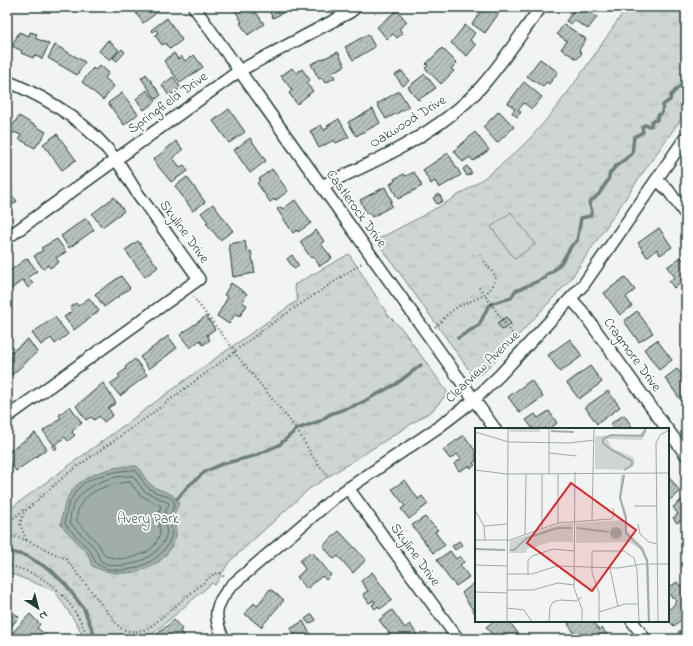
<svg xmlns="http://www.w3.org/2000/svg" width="693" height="646" font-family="'Indie Flower',sans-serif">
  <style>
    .grass { fill: url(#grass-tufts); stroke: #768984 }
    .pitch { fill: #ced5d3; stroke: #768984 }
    .water { fill: #a1adaa; stroke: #6d807b }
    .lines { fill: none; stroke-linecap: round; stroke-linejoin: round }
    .shore { stroke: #536a63; stroke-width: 1 }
    .stream { stroke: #6d807b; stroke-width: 3.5 }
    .building { fill: url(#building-hatch); stroke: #1f3d34 }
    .minor-casing { stroke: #1f3d34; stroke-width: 14 }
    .path { stroke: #1f3d34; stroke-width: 2; stroke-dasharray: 1 3; stroke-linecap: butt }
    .minor { stroke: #fff; stroke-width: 11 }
    .labels { text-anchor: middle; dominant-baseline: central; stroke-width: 3.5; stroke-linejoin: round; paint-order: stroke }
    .street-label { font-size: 14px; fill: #1f3d34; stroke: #fff }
    .park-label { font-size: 14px; fill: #425b54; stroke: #fff }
    .inset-river { fill: none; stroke: #a1adaa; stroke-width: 2 }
    .inset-road { fill: none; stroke: #9eaaa7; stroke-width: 1 }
    .view { fill: #d62828; fill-opacity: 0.15; stroke: #d62828; stroke-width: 2 }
    .inset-edge { fill: none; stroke: #1f3d34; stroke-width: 2 }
  </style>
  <defs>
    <pattern id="grass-tufts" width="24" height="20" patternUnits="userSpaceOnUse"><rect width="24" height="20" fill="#ced5d3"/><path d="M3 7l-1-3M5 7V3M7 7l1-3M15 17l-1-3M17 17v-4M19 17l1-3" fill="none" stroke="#b0b8b6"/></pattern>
    <pattern id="building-hatch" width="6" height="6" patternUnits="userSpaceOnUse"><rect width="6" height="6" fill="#b7c1bd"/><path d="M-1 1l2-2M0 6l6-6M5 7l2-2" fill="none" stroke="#949e9a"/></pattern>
  </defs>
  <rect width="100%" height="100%" fill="#f2f3f3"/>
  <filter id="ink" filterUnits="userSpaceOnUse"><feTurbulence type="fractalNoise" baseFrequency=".025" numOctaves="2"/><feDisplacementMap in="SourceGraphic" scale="8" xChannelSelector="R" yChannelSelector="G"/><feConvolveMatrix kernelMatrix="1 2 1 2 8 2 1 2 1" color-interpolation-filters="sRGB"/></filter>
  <g filter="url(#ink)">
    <!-- grass -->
    <path class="grass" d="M627 7H686V112L644 171 570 280 484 372 476 376 472 374 376 240C433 211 490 182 534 134 568 96 598 49 627 7Z
      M349 254 388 315 402 329 448 393 433 410 419 419 309 489 229 562 215 585 212 583 147 639H84L78 626 55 591 7 572V511L199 370 298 300 294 285Z"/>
    <!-- pitch -->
    <path class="pitch" d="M511 212 535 244 515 259 491 227Z"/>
    <!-- water -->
    <path class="water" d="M132 466H137C142 472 145 480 151 485 161 493 173 490 179 503 177 508 174 513 173 518 173 524 177 530 176 536 176 539 172 544 171 547 157 575 117 579 92 566L88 554 61 525C64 489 80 477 113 468 119 467 126 467 132 466Z"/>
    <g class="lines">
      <!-- shore -->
      <path class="shore" d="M135 470C142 478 145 488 155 492 161 495 171 495 174 502 176 507 169 513 169 519 170 524 173 532 171 537 164 563 121 580 97 564 94 562 94 557 92 554 88 547 71 532 65 524 65 511 71 494 82 485 92 476 122 469 135 470Z
        M133 476 144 491 169 503C168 508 164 512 164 518 164 523 168 530 166 536 160 558 121 574 101 561 98 558 98 554 96 550 91 543 77 531 70 523 68 491 106 474 133 476Z
        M130 482 140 495 161 506 158 517 160 534 155 545 147 552 134 557 120 559 105 556 99 545 77 521C75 493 108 483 130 482Z"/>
      <!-- stream -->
      <path class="stream" d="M458 338 479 325 488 307 493 303 511 298 515 291 545 278 547 274 552 272 561 263 572 245 577 241 581 218 590 216 592 211 589 203 599 194 608 180 610 173 616 166 632 154 634 137 643 132 642 127 644 125 651 126 652 121 657 120 658 115 662 113 663 105 670 100 671 95 682 84 686 73
        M177 499 187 487 206 471 222 464 254 456 279 445 297 429 320 421 330 414 359 404 396 384 421 365
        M7 551 27 556 52 571 66 585 84 609 96 639"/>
    </g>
    <!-- building -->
    <path class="building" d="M132 7H156L159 11 143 23Z
      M233 7H250L254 14 256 12 264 24 248 35 240 23 242 22Z
      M267 7H294L273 18Z
      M484 7H497L501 10 485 33 472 24Z
      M576 7H591L588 11 597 17 588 29 574 20 571 24 566 21Z
      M397 10 407 22 399 29 403 33 397 38 393 34 387 39 377 27Z
      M167 18 182 40 170 49 165 43 162 45 155 35 158 33 156 30 153 32 151 30Z
      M564 24 586 39 579 50 582 53 577 59 561 49 567 41 557 34Z
      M465 25 475 33 470 40 476 45 467 56 451 43Z
      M19 32 29 36 30 32 37 34 35 38 49 44 42 59 34 55 33 58 21 53 22 51 12 46Z
      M368 34 375 47 353 60 345 47Z
      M108 40 119 50 110 60 99 51Z
      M55 45 85 62 77 75 48 58Z
      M442 48 457 63 451 69 454 71 441 84 425 68 428 66 426 64Z
      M122 49 125 52 117 61 113 58Z
      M338 52 345 66 332 72 335 78 325 83 322 78 319 79 311 64Z
      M174 53 178 59 181 56 185 61 194 55 203 67 180 83 164 61Z
      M540 59 558 72 549 84 546 82 543 87 527 76Z
      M100 65 109 73 105 78 114 86 103 100 82 82 93 68 95 70Z
      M292 68 296 73 302 69 310 80 306 83 313 91 297 104 289 93 292 90 281 76Z
      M402 71 409 81 403 86 395 75Z
      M146 74 161 95 156 99 141 78Z
      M425 74 436 88 418 100 408 87Z
      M173 77 181 88 169 96 162 85Z
      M524 82 542 97 532 109 524 103 518 110 521 112 517 117 512 113 515 109 508 103Z
      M147 90 156 101 144 110 136 99Z
      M399 91 409 107 386 119 377 104Z
      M122 93 138 114 124 125 108 103Z
      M229 109 245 132 229 143 213 121Z
      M373 109 380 123 356 136 348 122Z
      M499 111 514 127 497 143 483 127Z
      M19 116 46 132 35 148 19 139 21 135 14 132 11 137 7 135Z
      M339 119 349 137 336 143 334 140 319 148 310 131 321 125 324 130 328 128 327 126Z
      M475 132 489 150 473 161 470 157 463 162 454 151Z
      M57 134 76 160 62 170 43 144Z
      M250 138 266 161 250 173 234 150Z
      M176 141 183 150 173 158 180 167 184 165 188 171 171 182 153 160Z
      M448 153 461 175 439 188 435 181 431 184 423 170Z
      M467 166 472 173 467 176 463 169Z
      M272 169 288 191 275 201 274 199 270 202 257 183 260 180 259 179Z
      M414 172 422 186 398 199 390 184 395 181 394 179 404 174 406 176Z
      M187 177 205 202 193 211 175 186Z
      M7 183 13 190 10 193 17 201 7 210Z
      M385 187 392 201 390 202 392 206 372 217 369 213 367 214 360 200Z
      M439 194 443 201 437 204 433 198Z
      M114 197 124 211 102 227 92 214Z
      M295 200 311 223 298 232 297 230 293 233 277 209 281 207 283 209Z
      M213 204 233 231 220 240 206 223 208 222 201 213Z
      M86 218 94 230 69 248 61 236Z
      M659 228 672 247 660 255 657 249 647 257 638 243Z
      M316 230 324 241 321 244 332 258 320 266 313 257 311 258 300 242Z
      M57 239 66 252 56 258 59 262 50 268 48 265 43 269 34 256 43 250 41 248Z
      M138 241 158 267 145 277 125 250Z
      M245 241 247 252 251 251 255 273 233 277 229 244Z
      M292 255 299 266 294 269 287 259Z
      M681 257 686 264V289L684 290 680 284 674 288 669 281 675 277 667 267Z
      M27 258 37 271 28 277 33 284 28 288 23 280 11 289 7 284V273Z
      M121 276 130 288 104 307 95 294Z
      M625 277 635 290 626 297 632 306 620 315 604 293Z
      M231 283 247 294 242 302 247 305 240 316 235 314 229 324 217 316 228 297 224 295Z
      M89 298 99 311 74 330 64 317 72 311 70 308 76 303 78 306Z
      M637 311 653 333 639 342 624 321Z
      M206 316 215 329 207 335 210 340 203 345 200 340 190 348 180 335Z
      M55 317 68 334 55 344 51 338 41 345 32 333Z
      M506 317 511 324 502 330 497 323Z
      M168 336 177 348 149 369 140 357Z
      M28 339 37 352 12 375 7 368V349L10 353Z
      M570 339 582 356 560 372 548 355Z
      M657 340 672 360 659 370 644 349Z
      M135 359 147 375 120 396 110 384 120 377 118 375 126 369 125 367Z
      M590 366 602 382 579 399 567 383Z
      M677 369 682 375 686 372V394L680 399 665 378Z
      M531 380 543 397 520 413 508 397Z
      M103 383 116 403 108 408 113 415 104 422 99 416 94 420 91 417 86 420 76 406Z
      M608 391 620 407 597 424 585 407Z
      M70 406 82 423 73 430 72 432 75 435 68 441 65 437 55 445 57 448 54 450 52 447 54 445 43 431 61 418 59 415Z
      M549 411 557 423 550 429H533L526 420 535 414 538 418Z
      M624 415 634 429H613L610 424Z
      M35 433 47 449 16 471 7 459V453Z
      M464 435 476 452V461L473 463 475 465 471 468 469 466 459 471 454 464 461 459 457 454 450 459 443 450Z
      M668 475 680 492 668 501Z
      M405 480 418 499 422 496 428 504 409 519 401 509 405 506 392 489Z
      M684 498 686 501V526L681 520 677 523 673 518 678 514 673 507Z
      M425 517 438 530 435 532 445 545 433 553 412 525Z
      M339 531 366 560 353 573 338 556 334 559 323 546Z
      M459 541 462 545 455 550 452 546Z
      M450 551 456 559 460 556 464 562 460 565 469 577 456 586 447 576V575L437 560Z
      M310 552 312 554 313 553 331 575 326 580 322 576 307 589 297 577 305 569 300 561Z
      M372 572 392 600 380 609 378 606 375 609 372 605 375 602 374 600 369 603 363 594 368 591 361 581Z
      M677 582 680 586 686 582V591L684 593 686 595V615L674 626 668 620V610L674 605 676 600 668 594V588Z
      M474 583 476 585V615L462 593Z
      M270 589 284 600 261 627 245 614 254 603 257 606Z
      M7 607 19 617 9 629 7 627Z
      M392 610 405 628 410 624 417 635 411 639 393 638 379 620Z
      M30 614 40 624 37 628 51 639H20L13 632Z
      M312 614 316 620 309 624 305 619Z
      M174 620 182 629 180 631 186 639H155L154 637Z
      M303 621 313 639H297L290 629Z
      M494 621H509L522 639H503L499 634 494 637 486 627Z
      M572 621H593L599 630 602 628 607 634 601 639H572L571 637 575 634 568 624Z
      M686 626V639H683L678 632Z"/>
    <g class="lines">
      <!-- minor casing -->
      <g class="minor-casing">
        <path id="minor" d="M194 7 495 429
          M7 81C50 99 89 123 117 161 125 172 131 184 138 194 159 222 179 251 199 279L7 417
          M657 180 668 190 686 215
          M321 186C375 162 441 132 481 87 503 62 521 34 541 7
          M7 238 239 71 350 12 356 7
          M571 299 582 311 667 429
          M668 430 686 455
          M348 488 458 639
          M632 621 645 639
          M224 639C212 616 215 604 232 585L334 498 440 426 474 400 500 375 584 284 686 137"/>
      </g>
      <!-- path -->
      <path class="path" d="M479 287 517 340
        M193 297 235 351
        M435 327C442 322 446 314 453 310 469 298 490 301 496 277L480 255
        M234 352 295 427 313 457 330 479
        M7 523 25 509
        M7 535 26 540 66 559 120 628C131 633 138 632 149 628L214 574 220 573 225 578
        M26 540 20 524 24 512 67 474 150 415 271 324 362 263
        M7 565C52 576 71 598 89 639"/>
      <!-- minor -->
      <use href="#minor" class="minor"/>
    </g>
  </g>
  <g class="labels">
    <!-- street labels -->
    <g class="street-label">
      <text transform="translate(168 103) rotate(-36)">Springfield Drive</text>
      <text transform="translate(408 122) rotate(-32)">Oakwood Drive</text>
      <text transform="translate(356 209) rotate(54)">Castlerock Drive</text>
      <text transform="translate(184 232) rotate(54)">Skyline Drive</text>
      <text transform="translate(632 355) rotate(54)">Cragmore Drive</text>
      <text transform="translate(483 367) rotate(-44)">Clearview Avenue</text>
      <text transform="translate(415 555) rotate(54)">Skyline Drive</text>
    </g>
    <!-- park labels -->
    <g class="park-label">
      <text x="148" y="519">Avery Park</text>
    </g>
  </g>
  <!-- overview -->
  <g transform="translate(475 428)">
    <rect width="194" height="194" fill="#f2f3f3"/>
    <path d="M34 0H65V4H35ZM168 3H172L167 12 132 11 137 20 158 29 160 34 158 38 152 42 120 41V8L165 6ZM146 47H150L146 69 152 87V103L168 119 174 134H171L165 121 154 114 101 115V95L150 92 144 70ZM98 95V114H76L52 121 51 125H34L35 113 82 97ZM171 137H174L175 194H173Z" fill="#ced5d3"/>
    <path d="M135 105a6 6 0 1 1 12 0a6 6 0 1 1-12 0Z" fill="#a1adaa"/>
    <path class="inset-river" d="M76 3 99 4M149 42 157 37V33L135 21 128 15V11L136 7 167 8 171 0M149 47 145 70 151 90V105L167 121 172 132 174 194M102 100 134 104M0 121 30 122M35 122H39L52 110 82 100H97"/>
    <path class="inset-road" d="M0 4 34 14 95 15 119 12M74 25 102 28M0 42 32 46 194 45M100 44 99 160 107 181V194M67 46V101M74 46V0M83 46V95M159 78H182M0 82 9 98 10 112M117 93 119 0M163 96 165 106 174 114 182 116M9 98 32 96M50 107 51 46M0 112H32M32 113 83 95 136 91 139 87 138 80M0 137 32 138M135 140 143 179M32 146H57L82 138 143 140 168 136H194M53 146V132L57 128 78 121 99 123M32 162H58L83 155 99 157M0 164 32 165M32 180 49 182 57 194M124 184 150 176H164M32 194 33 0M74 194 75 179 78 174 85 172 101 173 107 169M124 194V164L117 145V123H149L159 130 162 142 164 194M183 194 181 15 185 7 194 2"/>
    <path class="view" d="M96 55 161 102 117 163 52 115Z"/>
    <rect width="194" height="194" class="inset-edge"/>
  </g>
  <!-- margin -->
  <rect width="693" height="646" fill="none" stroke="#fff" stroke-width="24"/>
  <rect x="12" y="12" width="669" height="622" fill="none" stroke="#1f3d34" stroke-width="1.5" filter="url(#ink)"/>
  <!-- north arrow -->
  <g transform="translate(38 608) rotate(144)" stroke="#ffffff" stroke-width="3" paint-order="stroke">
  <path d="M0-3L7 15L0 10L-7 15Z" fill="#1f3d34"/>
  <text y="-6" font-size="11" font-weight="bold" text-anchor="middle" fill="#1f3d34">N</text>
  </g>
</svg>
